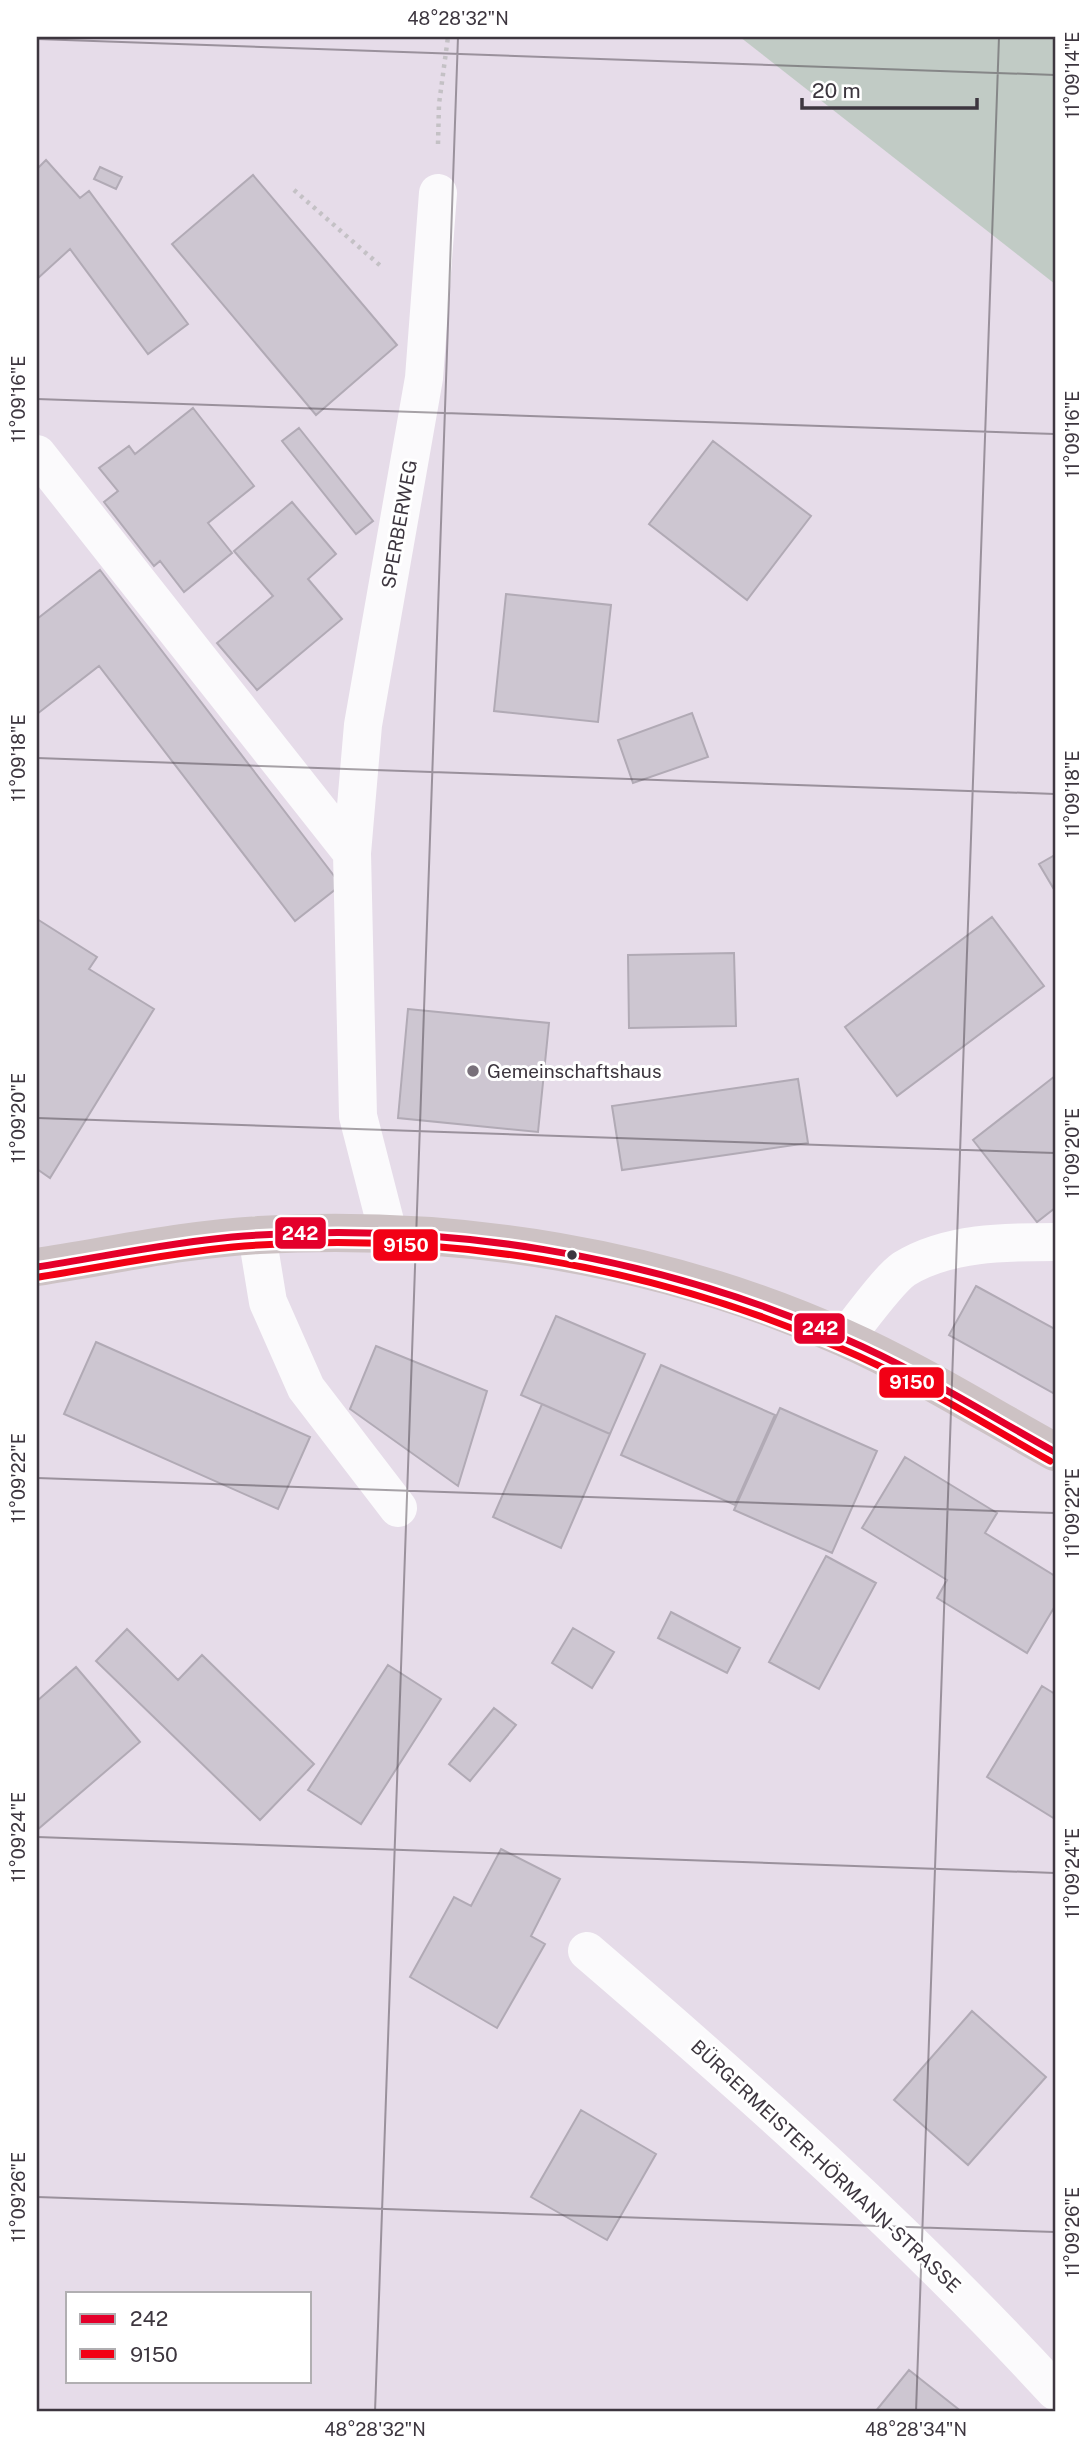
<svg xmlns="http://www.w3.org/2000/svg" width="1092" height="2449" font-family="'Public Sans',sans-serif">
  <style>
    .green { fill: #c1cbc5 }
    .building { fill: #cdc6d1; stroke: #b1aab5; stroke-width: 2 }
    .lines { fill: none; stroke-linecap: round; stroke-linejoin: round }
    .path { stroke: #c4c1c5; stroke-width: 4.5; stroke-dasharray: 3.5 5; stroke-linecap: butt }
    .minor { stroke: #fbfafc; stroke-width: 38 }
    .major { stroke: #cdc2c4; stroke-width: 38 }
    .bus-1-casing { stroke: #fff; stroke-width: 12 }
    .bus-2-casing { stroke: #fff; stroke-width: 12 }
    .bus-1 { stroke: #e4002b; stroke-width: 7 }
    .bus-2 { stroke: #f20015; stroke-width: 7 }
    .ticks { fill: none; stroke: #3d363f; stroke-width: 2; stroke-opacity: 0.45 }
    .poi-dot { fill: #78707a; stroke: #fff; stroke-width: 2.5 }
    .bus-dot { fill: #3d363f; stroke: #fff; stroke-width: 2.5 }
    .labels { text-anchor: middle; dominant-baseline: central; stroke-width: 6; stroke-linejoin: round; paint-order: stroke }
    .street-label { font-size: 19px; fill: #3d363f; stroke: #fff }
    .poi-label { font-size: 19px; fill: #3d363f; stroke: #fff; text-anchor: start }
    .line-badge { stroke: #fff; stroke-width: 2.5 }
    .badge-label { font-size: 19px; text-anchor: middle; font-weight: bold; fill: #fff }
    .neatline { fill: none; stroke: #3d363f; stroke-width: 2.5 }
    .ticks-label { font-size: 18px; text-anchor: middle; fill: #3d363f }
  </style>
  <rect width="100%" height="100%" fill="#e6dce9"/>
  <!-- green -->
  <path class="green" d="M740 37H1055V284Z"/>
  <!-- building -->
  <path class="building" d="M46 160 80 198 89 191 188 324 148 354 70 249 37 279V169Z
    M100 167 122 177 116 189 94 179Z
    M253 175 397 345 316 415 172 244Z
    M193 408 254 486 208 523 232 553 184 592 160 561 154 566 104 502 118 491 99 468 129 446 135 454Z
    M299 428 373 521 356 534 282 441Z
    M713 441 811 516 747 600 649 524Z
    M292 502 336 554 308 579 342 619 257 690 217 643 273 596 234 551Z
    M100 570 341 885 295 921 99 666 37 714V619Z
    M506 594 611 605 598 722 494 711Z
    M692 713 708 757 633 783 618 740Z
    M1055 855V891L1039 864Z
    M992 917 1044 986 897 1096 845 1027Z
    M37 919 97 957 89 969 154 1009 50 1178 37 1169Z
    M734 953 736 1026 629 1028 628 955Z
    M408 1009 549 1023 538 1132 398 1118Z
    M1055 1076V1208L1037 1222 973 1140Z
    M798 1079 808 1143 622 1170 612 1106Z
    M976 1286 1055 1329V1394L949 1335Z
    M556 1316 645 1354 610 1434 521 1395Z
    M96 1342 310 1437 278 1509 64 1414Z
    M376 1346 487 1391 458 1486 350 1409Z
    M661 1365 775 1415 735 1505 621 1455Z
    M542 1404 610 1434 561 1548 493 1517Z
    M780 1408 877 1451 832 1553 734 1510Z
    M905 1457 997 1513 985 1533 1055 1576V1606L1027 1653 937 1598 947 1580 862 1528Z
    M826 1556 876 1583 819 1689 769 1662Z
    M671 1612 740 1648 727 1673 658 1638Z
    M573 1628 614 1652 592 1688 552 1663Z
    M127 1629 178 1680 202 1655 314 1764 260 1820 96 1661Z
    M388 1665 441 1699 361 1824 308 1790Z
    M76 1667 140 1742 37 1830V1701Z
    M1042 1686 1055 1694V1819L987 1777Z
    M494 1708 516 1725 470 1781 449 1764Z
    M501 1849 560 1879 531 1936 545 1944 497 2028 410 1977 454 1897 471 1906Z
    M972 2011 1046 2077 968 2165 894 2100Z
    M581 2110 656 2154 607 2240 531 2197Z
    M909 2370 962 2412H875Z"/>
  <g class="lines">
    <!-- path -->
    <path class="path" d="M438 144 439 104 448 37
      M294 190 383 268"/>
    <!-- minor -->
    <path class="minor" d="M37 454 352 853
      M388 1233 358 1116 352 853 363 725 424 378 438 193
      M257 1235 268 1302 306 1388 398 1508
      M845 1338C859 1321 888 1280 904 1269 948 1242 1005 1242 1055 1242
      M587 1951C750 2091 910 2233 1055 2391"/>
    <!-- major -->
    <path class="major" d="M37 1267C110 1256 185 1239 259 1235 457 1224 662 1256 844 1338 916 1370 986 1414 1055 1452"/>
    <!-- bus-1 casing -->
    <g class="bus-1-casing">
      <path id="bus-1" d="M37 1267C102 1257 167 1243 232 1237 440 1219 653 1255 843 1338 917 1370 985 1413 1055 1452"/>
    </g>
    <!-- bus-2 casing -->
    <g class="bus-2-casing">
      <path id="bus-2" d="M39 1277C103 1267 168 1253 233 1247 438 1229 651 1265 840 1348 913 1379 981 1422 1050 1461"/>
    </g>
    <!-- bus-1 -->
    <use href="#bus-1" class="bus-1"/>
    <!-- bus-2 -->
    <use href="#bus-2" class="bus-2"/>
  </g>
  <!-- ticks -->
  <path class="ticks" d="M37 39 1055 75M37 399 1055 434M37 758 1055 794M37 1118 1055 1153M37 1478 1055 1513M37 1837 1055 1873M37 2197 1055 2232M375 2412 458 37M916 2412 999 37"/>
  <!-- markers -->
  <circle class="poi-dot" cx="473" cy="1071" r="7"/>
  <circle class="bus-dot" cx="572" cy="1255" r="6"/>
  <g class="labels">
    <!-- street labels -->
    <g class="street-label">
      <text transform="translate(399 524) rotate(-80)">SPERBERWEG</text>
      <text transform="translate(826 2166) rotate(43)">BÜRGERMEISTER-HÖRMANN-STRASSE</text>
    </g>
    <!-- poi labels -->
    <g class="poi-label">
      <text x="487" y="1071">Gemeinschaftshaus</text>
    </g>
  </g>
  <g class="line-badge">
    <rect x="274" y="1216" width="53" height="34" rx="7" fill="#e4002b"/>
    <rect x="372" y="1228" width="67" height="34" rx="7" fill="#f20015"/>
    <rect x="793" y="1312" width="53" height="33" rx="7" fill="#e4002b"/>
    <rect x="878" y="1366" width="67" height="33" rx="7" fill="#f20015"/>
  </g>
  <g class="badge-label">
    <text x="300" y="1240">242</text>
    <text x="406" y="1252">9150</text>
    <text x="820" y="1335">242</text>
    <text x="912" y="1389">9150</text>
  </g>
  <!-- border -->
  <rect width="1092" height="2449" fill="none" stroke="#ffffff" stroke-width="77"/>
  <!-- legend -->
  <rect x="66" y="2292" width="245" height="91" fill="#ffffff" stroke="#b1afb2" stroke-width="2"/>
  <rect x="80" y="2314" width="35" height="10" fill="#e4002b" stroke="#b1afb2" stroke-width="2"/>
  <text x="130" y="2326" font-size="21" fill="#3d363f">242</text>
  <rect x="80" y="2349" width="35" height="10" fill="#f20015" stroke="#b1afb2" stroke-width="2"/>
  <text x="130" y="2362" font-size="21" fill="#3d363f">9150</text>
  <!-- scale -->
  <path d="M802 98v10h175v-10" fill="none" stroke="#3d363f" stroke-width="3.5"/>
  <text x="812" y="98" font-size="21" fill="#3d363f" stroke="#ffffff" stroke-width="5" paint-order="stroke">20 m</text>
  <rect x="38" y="38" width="1016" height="2372" class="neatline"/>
  <g class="ticks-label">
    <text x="458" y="25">48°28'32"N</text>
    <text transform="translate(1073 75) rotate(-90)" y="6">11°09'14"E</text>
    <text transform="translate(19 399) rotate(-90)" y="6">11°09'16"E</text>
    <text transform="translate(1073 434) rotate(-90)" y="6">11°09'16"E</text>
    <text transform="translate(19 758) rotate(-90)" y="6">11°09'18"E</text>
    <text transform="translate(1073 794) rotate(-90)" y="6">11°09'18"E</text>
    <text transform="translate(19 1118) rotate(-90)" y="6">11°09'20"E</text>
    <text transform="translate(1073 1153) rotate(-90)" y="6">11°09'20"E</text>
    <text transform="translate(19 1478) rotate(-90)" y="6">11°09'22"E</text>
    <text transform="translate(1073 1513) rotate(-90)" y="6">11°09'22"E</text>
    <text transform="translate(19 1837) rotate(-90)" y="6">11°09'24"E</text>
    <text transform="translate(1073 1873) rotate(-90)" y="6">11°09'24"E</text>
    <text transform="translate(19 2197) rotate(-90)" y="6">11°09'26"E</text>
    <text transform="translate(1073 2232) rotate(-90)" y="6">11°09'26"E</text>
    <text x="375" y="2436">48°28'32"N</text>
    <text x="916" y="2436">48°28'34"N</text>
  </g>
</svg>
